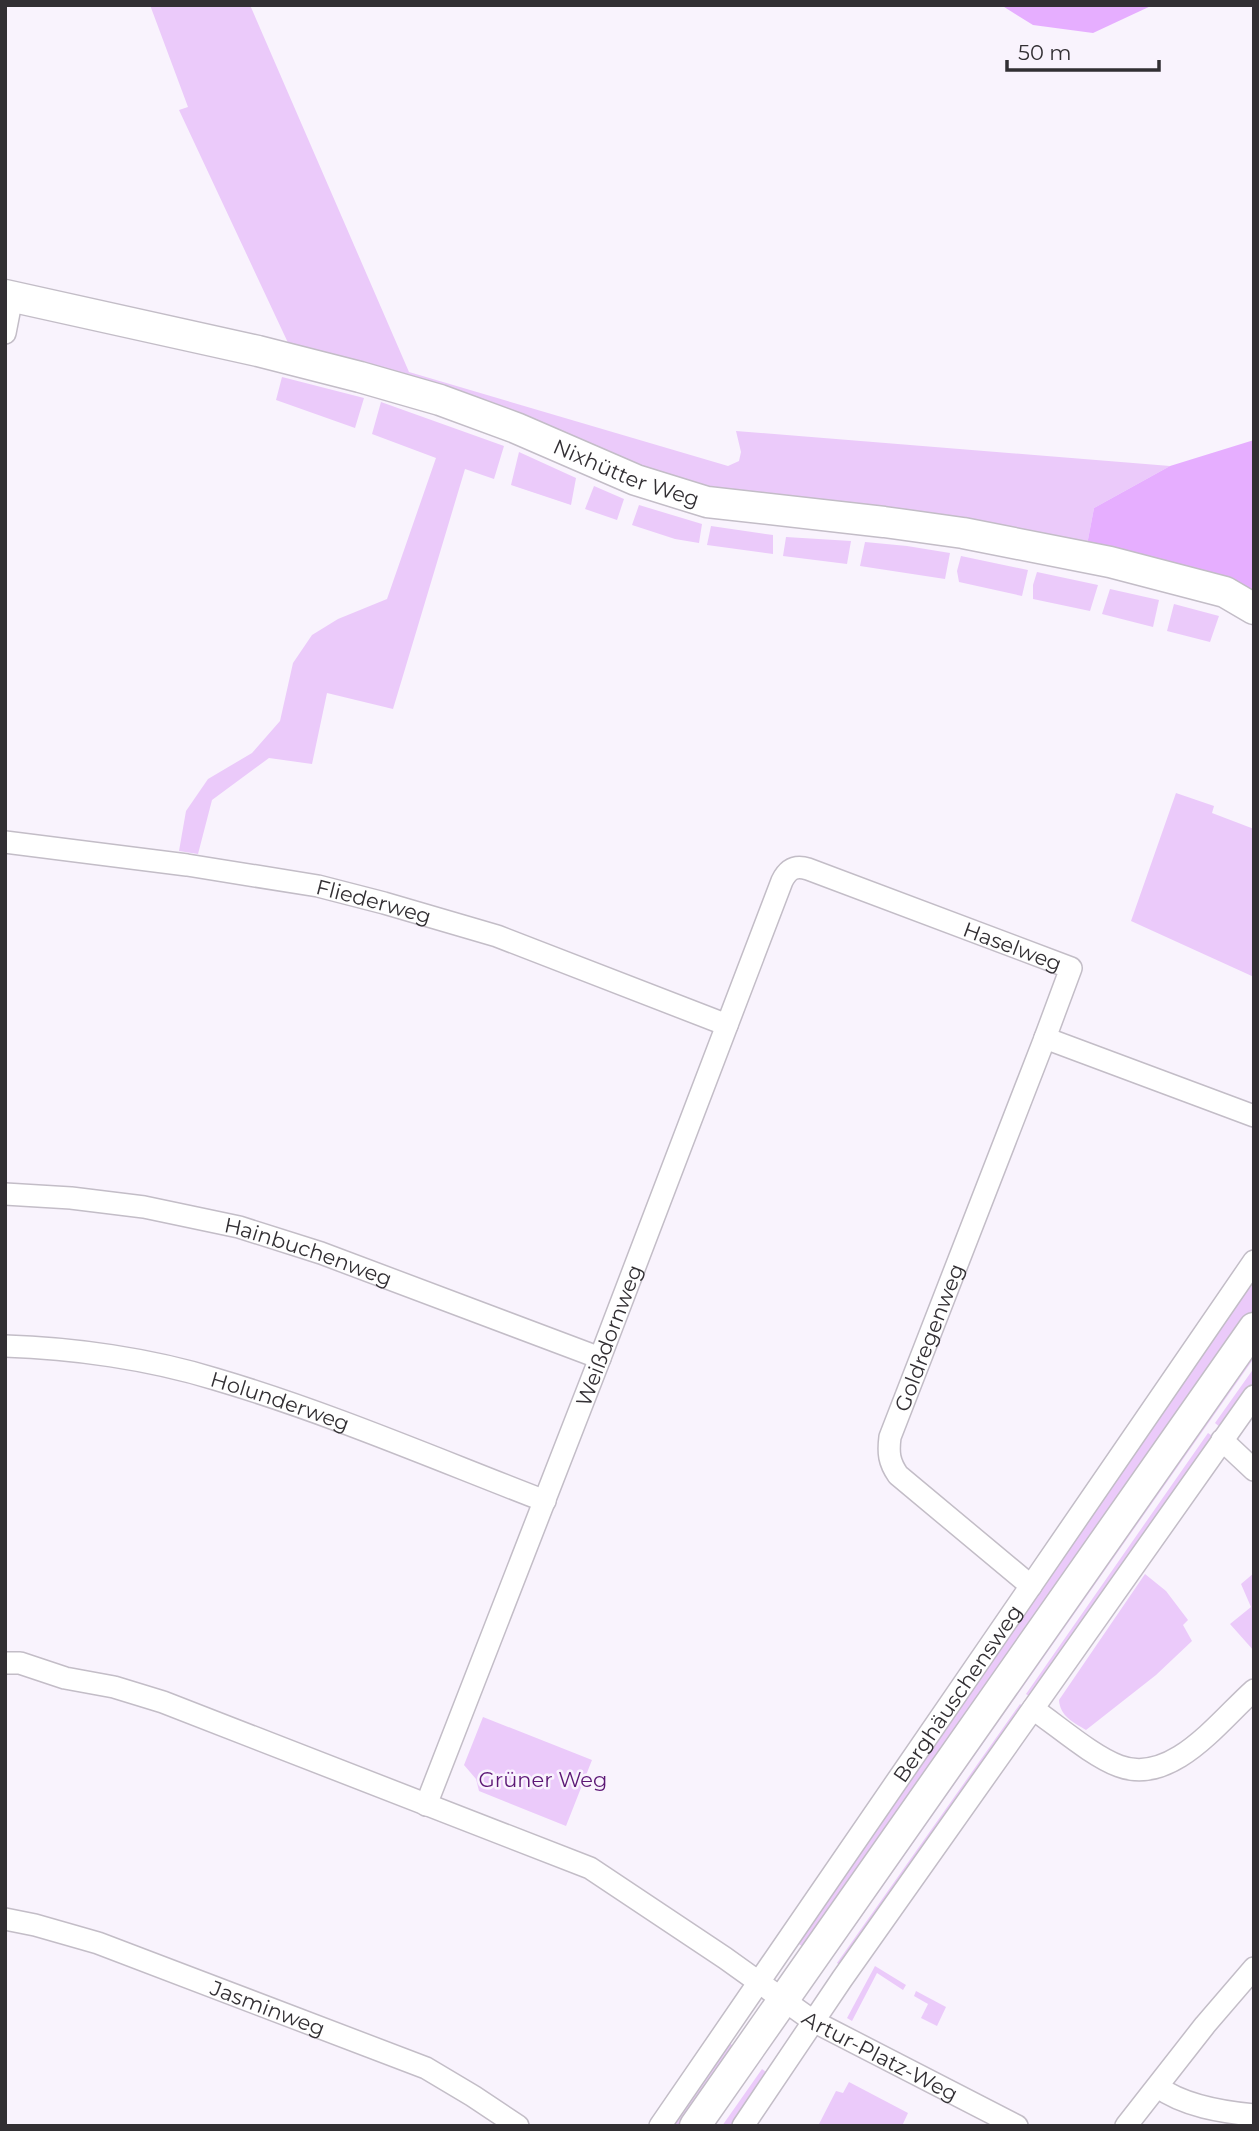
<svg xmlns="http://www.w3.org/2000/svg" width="1259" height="2131" font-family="Montserrat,sans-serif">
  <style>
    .green { fill: #ebcafa }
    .forest { fill: #e6aeff }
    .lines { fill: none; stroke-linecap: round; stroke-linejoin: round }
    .street-casing { stroke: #c3bdc7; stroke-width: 24 }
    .secondary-casing { stroke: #c3bdc7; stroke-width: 33 }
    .street { stroke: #fff; stroke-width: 21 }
    .secondary { stroke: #fff; stroke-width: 30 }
    .labels { text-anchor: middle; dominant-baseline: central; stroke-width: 5; stroke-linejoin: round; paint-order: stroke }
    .street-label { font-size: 21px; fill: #322f33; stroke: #f9f3fd }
    .park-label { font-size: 21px; fill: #5c1775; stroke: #f9f3fd }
  </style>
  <rect width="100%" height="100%" fill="#f9f3fd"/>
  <!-- green -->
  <path class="green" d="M150 5H250L409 372 728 466 739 461 741 452 736 431 1170 466 1094 508 1086 550 710 489 641 470 290 347 179 110 188 107Z
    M282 377 364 398 355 428 276 400Z
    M381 402 504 446 494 479 465 469 393 709 327 693 312 764 269 758 212 800 198 854 179 851 186 811 208 779 252 753 280 721 293 663 312 635 338 619 387 599 436 458 372 434Z
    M519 452 576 478 571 505 511 485Z
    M594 486 624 499 617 520 585 509Z
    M639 505 702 524 699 543 675 539 632 525Z
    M711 526 773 535V554L707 545Z
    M786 537 851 541 847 564 783 556Z
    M865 542 907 546 950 553 945 579 860 566Z
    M961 556 1028 570 1022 596 959 582 957 571Z
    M1037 572 1098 585 1090 611 1033 599V585Z
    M1110 589 1159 600 1153 627 1102 614Z
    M1174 604 1219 616 1210 642 1167 631Z
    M1176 793 1214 806 1212 813 1254 829V977L1131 921Z
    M1254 1279V1309L805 1948 797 1943Z
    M1254 1350V1358L831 1960 827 1957Z
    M1254 1368V1381L1221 1428 1215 1423Z
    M1208 1433 1214 1437 1030 1697 1026 1694Z
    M1254 1573V1651L1230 1624 1251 1607 1241 1584Z
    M1145 1574 1166 1591 1188 1620 1183 1625 1192 1641 1156 1675 1086 1730C1073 1722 1060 1716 1059 1700Z
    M1020 1704 1025 1708 842 1967 837 1963Z
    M483 1717 592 1760 566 1826 479 1791 476 1779 464 1765Z
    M875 1966 906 1985 903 1990 877 1973 852 2021 847 2018Z
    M916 1991 946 2007 937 2026 921 2018 928 2004 914 1996Z
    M729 2043 735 2047 680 2126H671Z
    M762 2069 769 2074 735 2126H722Z
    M849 2082 908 2113 902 2126H818L836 2091 843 2093Z"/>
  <!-- forest -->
  <path class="forest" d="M1001 5H1153L1093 33 1033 25Z
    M1254 440V596L1086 550 1094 508 1170 466Z"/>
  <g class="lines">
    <!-- street casing -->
    <g class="street-casing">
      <g id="street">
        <path d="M5 333 12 297"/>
        <path id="s1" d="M5 842 187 865 318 886 384 903 497 936 727 1025"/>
        <path id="s2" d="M5 1194 71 1198 144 1207 239 1227 321 1253 600 1358"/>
        <path id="s3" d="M5 1346C73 1348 150 1359 215 1379 327 1412 436 1459 545 1501"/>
        <path d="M1222 1440 1254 1470"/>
        <path id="s4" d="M1031 1586 898 1475C889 1462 888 1453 890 1437L1045 1038"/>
        <path id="s5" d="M5 1663H20L65 1678 114 1687 163 1702 590 1868 725 1958 813 2021 1017 2126"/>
        <path d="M1033 1709C1058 1726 1092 1756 1119 1766 1172 1786 1219 1721 1254 1690"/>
        <path id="s6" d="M426 1805 600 1358 782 881C788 869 795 865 808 869L1071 968 1045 1038 1254 1116"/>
        <path id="s7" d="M5 1919 35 1925 98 1943 426 2068 473 2096 518 2126"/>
        <path d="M1158 2087C1184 2106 1222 2112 1254 2115"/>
        <path id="s8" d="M660 2126 1254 1261"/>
        <path d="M743 2126 842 1979 1254 1396"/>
        <path d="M1126 2126 1205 2025 1254 1968"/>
      </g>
    </g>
    <!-- secondary casing -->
    <g class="secondary-casing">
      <g id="secondary">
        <path id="s9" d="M5 295 258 351 360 377 440 400 516 428 636 480 707 502 884 522 963 533 1110 562 1225 592 1254 609"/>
        <path d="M695 2126 1254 1328"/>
      </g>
    </g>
    <!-- street -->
    <use href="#street" class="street"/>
    <!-- secondary -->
    <use href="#secondary" class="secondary"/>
  </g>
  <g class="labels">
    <!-- street labels -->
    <g class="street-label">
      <text stroke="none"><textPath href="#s9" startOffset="648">Nixhütter Weg</textPath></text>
      <text stroke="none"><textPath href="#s1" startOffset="374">Fliederweg</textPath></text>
      <text stroke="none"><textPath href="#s6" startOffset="1241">Haselweg</textPath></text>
      <text stroke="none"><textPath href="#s2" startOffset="310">Hainbuchenweg</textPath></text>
      <text stroke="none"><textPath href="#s6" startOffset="504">Weißdornweg</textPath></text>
      <text stroke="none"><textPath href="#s4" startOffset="320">Goldregenweg</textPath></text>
      <text stroke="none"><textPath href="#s3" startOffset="282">Holunderweg</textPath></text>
      <text stroke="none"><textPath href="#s8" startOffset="525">Berghäuschensweg</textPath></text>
      <text stroke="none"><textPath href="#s7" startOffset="278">Jasminweg</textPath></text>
      <text stroke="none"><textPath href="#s5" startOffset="968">Artur-Platz-Weg</textPath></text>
    </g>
    <!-- park labels -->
    <g class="park-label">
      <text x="543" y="1779">Grüner Weg</text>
    </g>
  </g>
  <!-- border -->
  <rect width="1259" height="2131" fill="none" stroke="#322f33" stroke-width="14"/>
  <!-- scale -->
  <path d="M1007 60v10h152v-10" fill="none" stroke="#322f33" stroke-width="3.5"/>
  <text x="1018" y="60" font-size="21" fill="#322f33" stroke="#f9f3fd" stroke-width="5" paint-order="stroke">50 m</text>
</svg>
